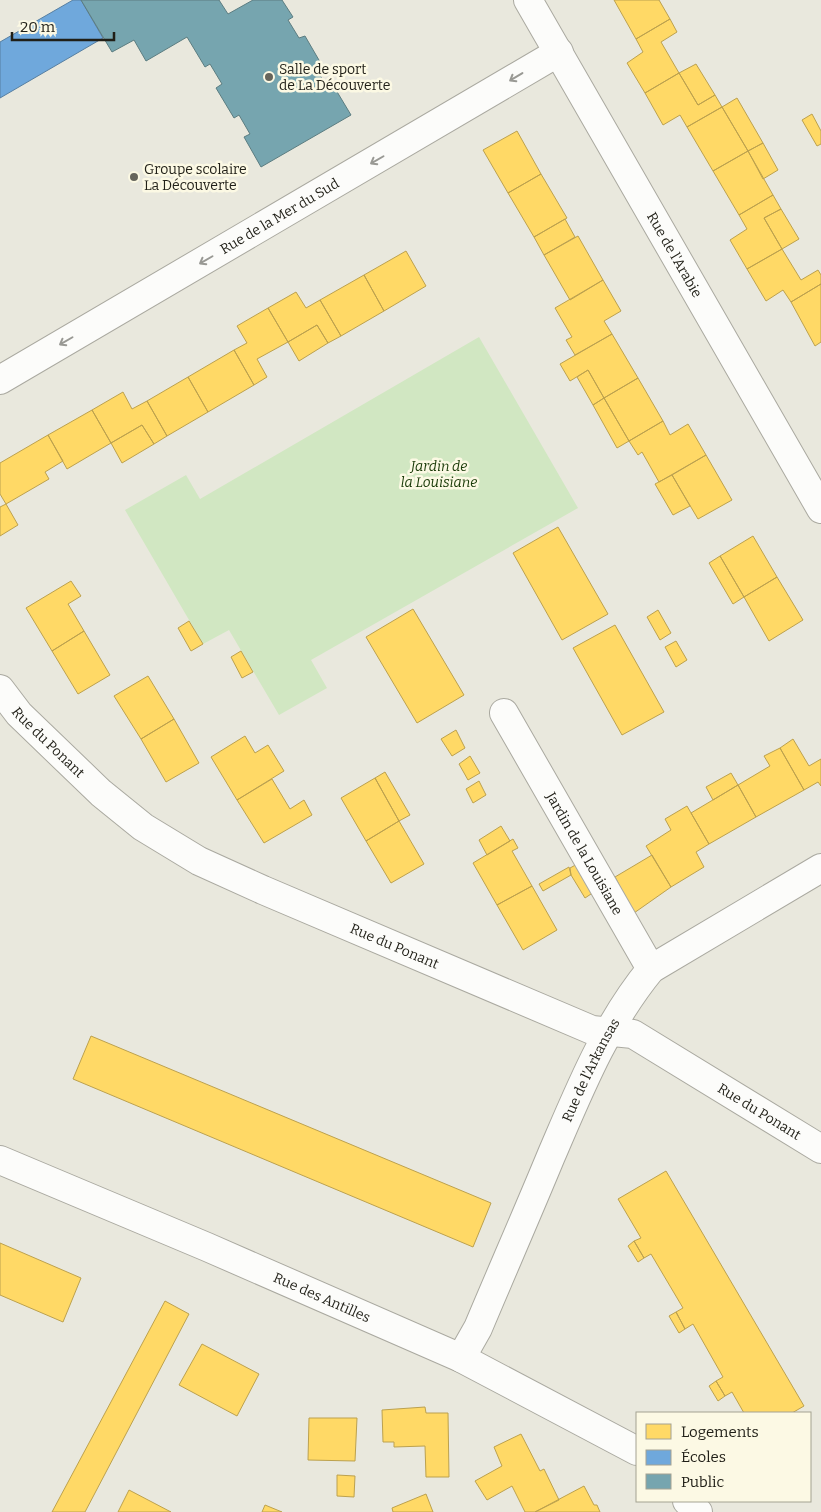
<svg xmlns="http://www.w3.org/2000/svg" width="821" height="1512" font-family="Bitter,serif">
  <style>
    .green { fill: #d1e7c2 }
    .homes { fill: #ffd966; stroke: #bca14e }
    .schools { fill: #6fa8dc; stroke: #577fa1 }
    .public { fill: #76a5af; stroke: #5c7d81 }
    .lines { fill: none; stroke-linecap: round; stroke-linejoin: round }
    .street-casing { stroke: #aaa9a0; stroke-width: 30 }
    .street { stroke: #fcfcfa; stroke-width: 28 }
    .oneway { stroke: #999994 }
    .poi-dot { fill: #66655c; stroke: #fcf9e4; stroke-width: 2 }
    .labels { text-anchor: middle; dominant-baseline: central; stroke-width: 5; stroke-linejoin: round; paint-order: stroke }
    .poi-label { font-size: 14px; fill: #201f17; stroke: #fcf9e4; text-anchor: start }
    .street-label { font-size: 14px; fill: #201f17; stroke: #fcf9e4 }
    .park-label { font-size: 14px; font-style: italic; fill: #193a07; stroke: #fcf9e4 }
  </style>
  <rect width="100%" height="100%" fill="#e9e8dd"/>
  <!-- green -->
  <path class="green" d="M479 337 578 508 311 660 327 688 279 715 229 630 203 644 125 510 186 475 200 499Z"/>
  <!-- homes -->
  <path class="homes" d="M614 0H659L670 19 636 39Z
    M670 19 677 32 661 42 679 73 645 93 627 63 643 52 636 39Z
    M696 64 715 95 698 105 679 73Z
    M679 73 698 105 715 95 722 107 687 127 680 115 663 125 645 93Z
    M737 98 763 143 748 151 722 107Z
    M722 107 748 151 713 171 687 127Z
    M812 114 821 131V144L817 146 802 120Z
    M517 131 541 174 508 193 483 150Z
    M763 143 778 170 763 179 748 151Z
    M748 151 773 195 739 215 713 171Z
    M541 174 567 218 534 237 508 193Z
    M773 195 781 209 764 218 782 249 747 269 730 240 747 229 739 215Z
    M781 209 799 239 782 249 764 218Z
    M565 219 575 237 544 255 534 237Z
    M578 236 603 280 570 300 544 255Z
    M782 249 801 280 818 270 821 275V284L791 302 783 290 766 301 747 269Z
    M406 251 426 286 384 311 364 275Z
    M364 275 384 311 341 336 320 300Z
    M603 280 621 311 604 321 612 334 575 355 566 340 572 337 555 308Z
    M821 284V342L815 346 791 302Z
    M296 292 306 308 320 300 341 336 328 343 317 325 288 342 268 308Z
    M268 308 288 342 257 359 267 377 254 385 234 350 247 343 237 326Z
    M317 325 328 343 299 361 288 342Z
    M612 334 638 378 604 398 588 370 570 381 560 364Z
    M234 350 254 385 208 412 188 377Z
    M588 370 604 398 593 405 577 377Z
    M188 377 208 412 167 436 147 401Z
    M638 378 663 421 629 441 604 398Z
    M123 392 132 409 147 401 167 436 154 444 142 425 111 443 92 410Z
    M604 398 629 441 617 448 593 405Z
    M92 410 111 443 67 469 48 435Z
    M663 421 670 435 688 424 706 455 659 482 642 452 638 455 629 441Z
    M142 425 154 444 122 463 111 443Z
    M48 435 63 461 45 472 49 479 6 504 0 494V463Z
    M706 455 732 500 698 519 672 475Z
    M672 475 690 506 673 515 655 484Z
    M6 504 18 525 0 536V507Z
    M558 527 608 614 562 640 513 553Z
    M753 536 777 577 744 597 720 556Z
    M720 556 744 597 733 604 709 563Z
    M777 577 803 620 769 641 744 597Z
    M71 581 81 596 68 604 84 631 52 651 26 608Z
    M413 609 464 695 417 723 366 637Z
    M658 610 671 633 660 640 647 617Z
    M189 621 203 644 191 651 178 628Z
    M615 625 664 712 622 735 573 648Z
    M84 631 110 675 78 694 52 651Z
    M676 641 687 660 676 667 665 647Z
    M241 651 253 672 242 678 231 657Z
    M148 676 174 719 141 739 114 696Z
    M174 719 199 763 166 782 141 739Z
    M456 730 465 748 452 756 441 739Z
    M245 736 255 753 268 745 284 771 237 800 211 757Z
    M793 739 809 766 821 759V786L818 782 804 790 780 748Z
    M780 748 804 790 756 817 738 785 770 766 764 756Z
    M470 756 480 773 468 780 459 764Z
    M385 772 410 815 399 821 375 778Z
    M731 773 738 785 713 800 706 787Z
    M375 778 399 821 366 841 341 798Z
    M272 779 290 809 304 800 312 815 264 843 237 800Z
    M479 781 486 795 473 803 466 789Z
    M738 785 756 817 709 844 691 813Z
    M687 806 709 844 696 852 704 867 671 887 646 846 671 830 665 819Z
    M399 821 424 864 391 883 366 841Z
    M501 826 510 841 487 855 479 840Z
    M513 839 518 848 512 851 532 886 497 905 473 863Z
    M652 855 671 887 634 913 615 877Z
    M581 862 597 890 585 898 571 875 570 868Z
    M569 867 571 875 543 891 539 884Z
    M532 886 557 930 523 950 497 905Z
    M91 1036 491 1203 473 1247 73 1079Z
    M666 1171 804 1406 792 1413H744L732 1392 725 1396 716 1381 723 1377 693 1324 685 1329 676 1312 683 1308 651 1254 644 1258 634 1241 641 1238 618 1199Z
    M634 1241 644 1258 638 1262 628 1246Z
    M0 1243 81 1278 63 1322 0 1295Z
    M165 1301 189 1314 85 1512H52Z
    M676 1312 685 1329 679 1333 669 1316Z
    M202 1344 259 1374 237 1416 179 1385Z
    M716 1381 725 1396 718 1401 709 1386Z
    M425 1407 426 1413H448L449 1477H426L425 1446 394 1447V1442H383L382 1410Z
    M309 1418H357L355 1461 308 1460Z
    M521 1434 540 1471 544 1469 559 1500 535 1512H525L512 1486 487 1500 475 1481 502 1466 494 1447Z
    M337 1475 355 1476 354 1497 337 1496Z
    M584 1486 594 1505H597L600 1512H535Z
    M129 1490 171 1512H118Z
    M426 1494 433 1512H393L392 1508Z
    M265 1505 282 1512H262Z"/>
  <!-- schools -->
  <path class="schools" d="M73 0H81L103 38 0 98V42Z"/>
  <!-- public -->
  <path class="public" d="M81 0H219L228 14 253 0H282L293 17 288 20 299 38 305 36 323 67 317 70 328 89 333 85 351 115 261 167 244 137 250 134 239 115 234 118 216 88 222 84 210 64 205 67 187 37 146 61 134 40 112 52Z"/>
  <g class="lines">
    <!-- street casing -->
    <g class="street-casing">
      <g id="street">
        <path id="s1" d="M528 0 821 509"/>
        <path id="s2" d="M0 380 559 52"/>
        <path id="s3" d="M0 689 19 714 101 793 143 827 199 861 263 890 592 1030 633 1034 821 1149"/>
        <path id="s4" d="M504 713 651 969"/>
        <path id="s5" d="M0 1160 207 1247 461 1358 637 1451"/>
        <path id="s6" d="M461 1358 478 1328C502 1271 527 1214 551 1156 579 1091 605 1025 651 969L821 868"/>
        <path d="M687 1501 698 1512"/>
      </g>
    </g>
    <!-- street -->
    <use href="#street" class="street"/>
  </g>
  <!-- one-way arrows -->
  <defs><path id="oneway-shaft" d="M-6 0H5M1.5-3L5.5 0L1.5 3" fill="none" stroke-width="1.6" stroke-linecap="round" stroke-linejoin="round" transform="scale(1.25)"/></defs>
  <g class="oneway">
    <use href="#oneway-shaft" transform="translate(516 77) rotate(149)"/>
    <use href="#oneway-shaft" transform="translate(377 160) rotate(150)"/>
    <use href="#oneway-shaft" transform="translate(206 260) rotate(150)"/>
    <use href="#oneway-shaft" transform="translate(66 341) rotate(150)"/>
  </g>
  <!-- markers -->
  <g class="poi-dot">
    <circle cx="269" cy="77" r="5"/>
    <circle cx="134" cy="177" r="5"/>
  </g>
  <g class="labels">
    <!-- poi labels -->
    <g class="poi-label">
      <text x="279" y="69">Salle de sport<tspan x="279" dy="16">de La Découverte</tspan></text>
      <text x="144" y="169">Groupe scolaire<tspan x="144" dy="16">La Découverte</tspan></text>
    </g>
    <!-- street labels -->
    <g class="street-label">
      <text stroke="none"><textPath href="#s2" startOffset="324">Rue de la Mer du Sud</textPath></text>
      <text stroke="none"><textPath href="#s1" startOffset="294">Rue de l'Arabie</textPath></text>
      <text stroke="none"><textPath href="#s3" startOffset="72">Rue du Ponant</textPath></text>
      <text stroke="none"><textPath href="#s4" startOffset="162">Jardin de la Louisiane</textPath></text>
      <text stroke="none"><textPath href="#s3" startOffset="478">Rue du Ponant</textPath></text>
      <text stroke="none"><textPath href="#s6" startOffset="316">Rue de l'Arkansas</textPath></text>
      <text stroke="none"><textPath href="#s3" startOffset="882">Rue du Ponant</textPath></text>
      <text stroke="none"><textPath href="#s5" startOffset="350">Rue des Antilles</textPath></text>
    </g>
    <!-- park labels -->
    <g class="park-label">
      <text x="439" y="466">Jardin de<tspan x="439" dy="16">la Louisiane</tspan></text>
    </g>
  </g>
  <!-- legend -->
  <rect x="636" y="1412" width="175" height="90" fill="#fcf9e4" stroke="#a4a292"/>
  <rect x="646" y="1424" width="25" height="15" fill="#ffd966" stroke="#a4a292"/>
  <text x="681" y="1437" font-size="15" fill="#201f17">Logements</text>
  <rect x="646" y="1450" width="25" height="15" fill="#6fa8dc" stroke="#a4a292"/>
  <text x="681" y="1462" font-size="15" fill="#201f17">Écoles</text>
  <rect x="646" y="1474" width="25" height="15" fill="#76a5af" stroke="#a4a292"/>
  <text x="681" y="1487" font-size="15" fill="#201f17">Public</text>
  <!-- scale -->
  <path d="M12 32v8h102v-8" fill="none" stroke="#201f17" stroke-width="2.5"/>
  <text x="20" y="32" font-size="15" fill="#201f17" stroke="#fcf9e4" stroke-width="4" paint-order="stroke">20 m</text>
</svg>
